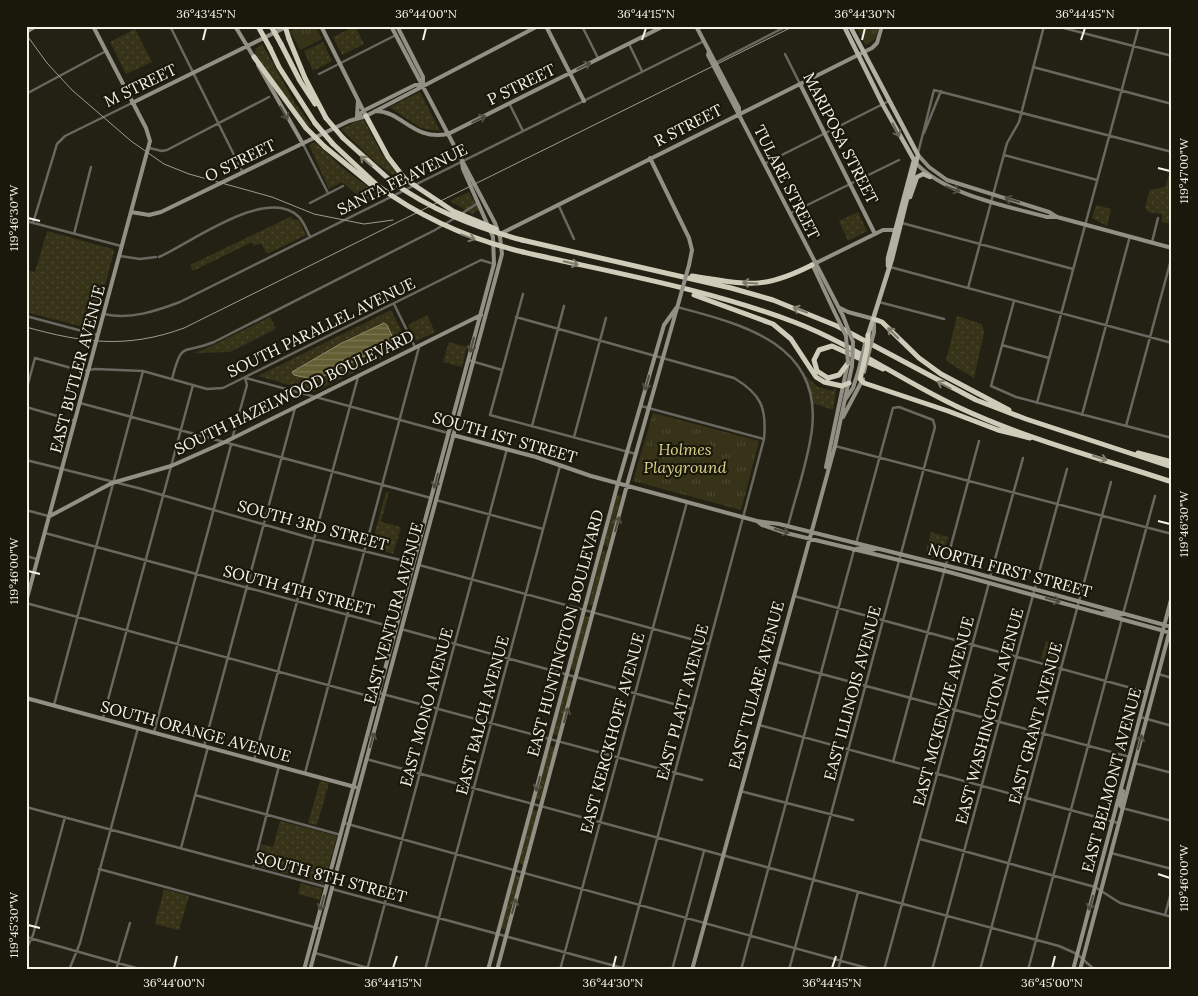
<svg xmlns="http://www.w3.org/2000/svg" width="1198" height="996" font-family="Lora,serif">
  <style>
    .grass { fill: url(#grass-dots) }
    .park { fill: url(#park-tufts) }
    .garden { fill: #373319 }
    .water { fill: url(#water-rules); stroke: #8f8b6b }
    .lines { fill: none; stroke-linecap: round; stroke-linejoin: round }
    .street { stroke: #686860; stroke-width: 2.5 }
    .secondary { stroke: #929085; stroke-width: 4 }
    .primary { stroke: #b2b0a1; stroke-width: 4.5 }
    .highway { stroke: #cfccba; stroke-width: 5 }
    .rail { stroke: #9d9b90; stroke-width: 1 }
    .secondary-bridge { stroke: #929085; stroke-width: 4 }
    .highway-bridge { stroke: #cfccba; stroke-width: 5 }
    .oneway { stroke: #504e41 }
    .oneway2 { stroke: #666456 }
    .oneway3 { stroke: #7e7b6b }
    .ticks { fill: none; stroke: #f4f3ea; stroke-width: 2 }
    .labels { text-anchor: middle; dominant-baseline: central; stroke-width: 4.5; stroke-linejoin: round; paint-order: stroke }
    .street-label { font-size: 16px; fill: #f4f3ea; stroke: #1a180a }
    .park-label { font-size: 16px; font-style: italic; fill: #dcd28c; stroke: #1a180a }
    .neatline { fill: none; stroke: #f4f3ea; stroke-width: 2 }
    .ticks-label { font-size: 12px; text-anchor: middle; fill: #f4f3ea }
  </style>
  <defs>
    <pattern id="grass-dots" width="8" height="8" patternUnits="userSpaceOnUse" patternTransform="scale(1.25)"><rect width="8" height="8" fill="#373319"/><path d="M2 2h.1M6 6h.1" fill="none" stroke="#4b472f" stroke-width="1.8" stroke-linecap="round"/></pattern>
    <pattern id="park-tufts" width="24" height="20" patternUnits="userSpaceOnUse" patternTransform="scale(1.25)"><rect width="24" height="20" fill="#373319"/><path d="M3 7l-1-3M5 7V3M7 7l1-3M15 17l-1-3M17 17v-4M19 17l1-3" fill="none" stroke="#4b472f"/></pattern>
    <pattern id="water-rules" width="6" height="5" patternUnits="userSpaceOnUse" patternTransform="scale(1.25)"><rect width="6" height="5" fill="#645e34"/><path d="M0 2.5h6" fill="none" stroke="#7b7652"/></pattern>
  </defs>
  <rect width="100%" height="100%" fill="#232113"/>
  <!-- grass -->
  <path class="grass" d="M355 26 364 44 342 55 333 37Z
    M135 29 152 62 126 74 110 42Z
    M323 42 332 61 313 71 304 51Z
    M262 44 295 103 311 125 309 127 286 99 255 54V50Z
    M420 92 440 131 421 128 391 108 390 107Z
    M363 118 381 153 403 179 401 181 377 164 341 129Z
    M315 142 346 171 381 196 367 203 342 182 329 189 309 145Z
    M1172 165V224L1162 222V214L1148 212 1145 207 1150 190 1165 187Z
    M469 192 479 210 472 214 450 201Z
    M1096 205 1111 209 1107 226 1092 218Z
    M858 212 867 231 848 241 839 221Z
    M292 216V219L299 220 306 235 267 254 261 243 254 246 252 242 193 271 190 265Z
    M47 231 113 249 114 252 94 327 91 329 26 312V270L35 272Z
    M391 310 409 345 314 392 258 376Z
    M427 315 435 332 416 341 408 325Z
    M957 316 982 324 984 333 974 378 946 361Z
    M270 317 276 329 230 352 193 353 205 349Z
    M449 342 467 347 462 367 443 362Z
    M802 373 818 387 833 391 834 388 836 390 833 410 813 403Z
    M386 492H389L381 522 401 527 393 554 371 547Z
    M617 495 621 496 608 547 604 545Z
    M931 532 948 537 942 560 925 556Z
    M603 550 608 552 592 606 588 604Z
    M584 616 590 617 575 671 570 668Z
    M1046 641 1062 646 1058 664 1041 659Z
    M568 680 573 682 558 736 553 734Z
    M549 746 555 747 540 800 535 798Z
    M320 781 329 783 317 825 308 823Z
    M533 810 538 811 523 865 518 862Z
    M280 821 337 836 324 884 257 866 261 844 273 847Z
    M515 875 521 877 505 930 501 928Z
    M301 883 322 889 320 900 298 894Z
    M164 889 189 896 179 930 155 924Z"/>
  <!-- park -->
  <path class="park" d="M300 26H315L322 39 300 50 290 31Z
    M855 26H879L875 39 866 45Z
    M653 413 759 441 741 510 633 481Z"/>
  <!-- garden -->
  <path class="garden" d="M653 443a10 10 0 1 1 20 0a10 10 0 1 1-20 0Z"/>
  <!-- water -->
  <path class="water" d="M384 323 387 325 393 338 391 343 316 380 294 375 292 372 340 344Z"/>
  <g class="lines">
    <!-- street -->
    <path class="street" d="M170 26 243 173
      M582 26 598 58
      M1056 26 1172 56
      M629 44 642 71
      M785 54 800 84
      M717 62 787 26
      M1033 67 1172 104
      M319 74 396 35
      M26 94 106 51
      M509 103 523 131
      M924 133 941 91
      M303 144 328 193
      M149 148 162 151 167 150 269 97
      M918 153 934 90 1172 152
      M1004 155 1097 180
      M764 164 889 101
      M310 203 343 186
      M558 204 574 239
      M791 213 899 160
      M461 214 478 203
      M26 221 121 246
      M33 223 57 144 65 136 132 103
      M902 223 1073 269
      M74 234 91 167
      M1152 242 1158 218
      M120 256 140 259 156 257
      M159 257C191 243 267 185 299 217 304 222 307 231 310 237
      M890 267 1172 343
      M968 288 1007 143 1019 122 1044 26
      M523 294 490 415 636 454
      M1014 301 991 386 1016 397 1172 438
      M879 302 944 319
      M394 304 415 347
      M677 307C741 324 822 343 812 429 808 462 796 494 788 526
      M104 314C130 320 156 311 180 302L704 41
      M26 316 97 335
      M516 317 734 378C761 394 767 408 764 439L622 970
      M1002 345 1049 358
      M468 360 502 370
      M246 378 448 433
      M172 379C182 339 183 355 214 342L435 230 455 218
      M26 391 35 358 82 371 95 369 143 371 207 389 223 388 481 260 494 264
      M80 403 431 498
      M1037 403 1139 26
      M641 406 764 439
      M26 407 75 421
      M1082 415 1130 236
      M532 426 564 306
      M1126 426 1172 256
      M574 437 606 318
      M232 439 247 385 245 378
      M835 446 1172 534
      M26 460 138 488 314 539 413 563
      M436 500 543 529
      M26 510 48 516
      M45 533 396 628
      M26 556 37 559
      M419 565 709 644
      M990 577 1023 458
      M794 596 1146 692
      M26 603 383 700
      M1123 614 1155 496
      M401 629 692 709
      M777 662 1130 757
      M1158 674 1172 678
      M379 693 702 780
      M54 705 143 371
      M1140 717 1172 726
      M103 718 193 385
      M759 725 1118 823
      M154 732 231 445
      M204 746 295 408
      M366 759 1059 946 1077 954 1095 970
      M254 760 358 377
      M893 762 979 441
      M1134 763 1172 773
      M305 773 419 347
      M740 791 853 820
      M195 795 341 835
      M26 807 326 887
      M1122 808 1172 821
      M344 823 874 970
      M920 839 1095 887 1120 903 1172 917
      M181 848 208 747
      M1111 853 1172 869
      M253 868 279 766
      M99 869 321 929
      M332 889 630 970
      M1165 915 1172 889
      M26 937 143 970
      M26 950 33 935 65 817
      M315 953 375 970
      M69 970 80 943 138 728
      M116 970 130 923
      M367 970 507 449
      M425 970 560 466
      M560 970 687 502
      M672 970 704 851
      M741 970 854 550
      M789 970 935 427 933 420 899 407 893 408 856 544
      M838 970 858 892
      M884 970 989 583
      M932 970 1067 469
      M980 970 1111 482
      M1028 970 1122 619"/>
    <!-- secondary -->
    <path class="secondary" d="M235 26 255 59
      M321 26 366 116
      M397 26 423 77V84
      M546 26 584 101
      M696 26 739 108V114
      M26 32 36 26
      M709 51 708 55 843 316
      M258 65 303 144
      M800 84 875 234
      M132 103 288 26
      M375 111C403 111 412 141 448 134L664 26
      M357 116 358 101
      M357 117 363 111 415 85 423 84
      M918 155 929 167 947 180 1049 212 1057 217 1172 248
      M650 158 689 238 692 250 689 265
      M915 162C943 194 1006 206 1047 217H1057
      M131 212 149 215 161 212 349 121 366 116 538 26
      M500 234 872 48 877 43 882 26
      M816 263 883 230H895
      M812 264 834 311
      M840 308 848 312 874 319V332
      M845 400 853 388 859 369
      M843 417 863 379
      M453 435 536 457 591 476 757 521 779 524 968 571 1172 627
      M826 467 847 367
      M50 516 112 483 171 466 225 442 481 315
      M757 521 762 525 786 533 949 572 1172 633
      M854 550C861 545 868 552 876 549
      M26 602 150 141 146 128 93 26
      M1104 613 1119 615 1123 614
      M26 698 355 787
      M1122 808 1120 805 1123 791
      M304 970 494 264 493 237 463 169 462 163
      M310 970 502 254 500 237 495 223 391 26
      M488 970 618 483 664 325 677 307
      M497 970 627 485 679 301
      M692 970 835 446 852 366
      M1073 970 1172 596
      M1080 970 1172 622"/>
    <!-- primary -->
    <path class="primary" d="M844 26 883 105 914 160
      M850 26 918 155
      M910 197 917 177 923 174 930 177
      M888 266V258L914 160
      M868 335 892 259 918 155"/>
    <!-- highway -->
    <path class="highway" d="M289 39 305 78 326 118
      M281 44 300 81 315 104
      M270 48 279 67 315 123
      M254 57 306 128
      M366 116 388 157 405 179
      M343 138 391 181
      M333 144 376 184
      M325 147 374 187
      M522 240 731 288 773 300 837 326 976 400 1026 419 1172 467
      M523 252C614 273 707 289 794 322 852 344 902 381 958 407 1026 439 1100 458 1172 482
      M692 276C746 284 761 291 812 265
      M694 295 773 324 791 339 816 377 824 382 842 386 849 383
      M874 319 882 322 919 358 941 374 1009 410
      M848 363 839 375 828 378 817 371 814 360 819 350 832 346 883 369
      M862 371 860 379 864 383 948 411 998 430 1030 438
      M1138 453 1172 462"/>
    <!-- rail -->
    <path class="rail" d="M26 34 47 63 72 90 131 141 164 164 189 174 272 197 314 214 364 224 393 220
      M26 327C83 343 127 349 184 328L794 26"/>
    <!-- secondary-bridge -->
    <path class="secondary-bridge" d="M679 301 689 265
      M834 311 846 336 848 363
      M843 316 853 342 852 366
      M859 369 865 344
      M864 372 874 332"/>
    <!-- highway-bridge -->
    <path class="highway-bridge" d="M271 26 281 44
      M285 26 289 39
      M259 28 270 48
      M326 118 343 138
      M315 123 333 144
      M306 128 325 147
      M405 179 453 211 496 229
      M391 181C431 210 474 227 522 240
      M378 186C423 219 469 239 523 252
      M862 371 867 348 868 335"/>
  </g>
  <!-- one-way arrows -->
  <defs><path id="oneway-shaft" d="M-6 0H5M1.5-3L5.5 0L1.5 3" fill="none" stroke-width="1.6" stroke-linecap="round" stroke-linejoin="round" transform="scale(1.25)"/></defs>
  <g class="oneway">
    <use href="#oneway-shaft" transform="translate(584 66) rotate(-26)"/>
    <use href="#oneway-shaft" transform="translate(284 113) rotate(60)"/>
    <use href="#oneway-shaft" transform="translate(479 119) rotate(-26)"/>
    <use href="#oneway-shaft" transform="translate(953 189) rotate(20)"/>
    <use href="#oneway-shaft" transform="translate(1012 200) rotate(-163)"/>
    <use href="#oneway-shaft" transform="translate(472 345) rotate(105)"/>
    <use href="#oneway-shaft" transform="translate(647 383) rotate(106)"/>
    <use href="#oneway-shaft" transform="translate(436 481) rotate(105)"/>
    <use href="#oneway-shaft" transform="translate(617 524) rotate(-75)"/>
    <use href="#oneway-shaft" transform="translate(782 531) rotate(16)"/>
    <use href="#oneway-shaft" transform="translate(1053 600) rotate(15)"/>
    <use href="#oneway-shaft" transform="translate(566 715) rotate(-75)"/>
    <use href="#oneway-shaft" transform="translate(372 740) rotate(-75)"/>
    <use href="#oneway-shaft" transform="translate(1140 742) rotate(-75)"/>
    <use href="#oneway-shaft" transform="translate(538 784) rotate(105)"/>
    <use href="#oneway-shaft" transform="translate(322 903) rotate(105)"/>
    <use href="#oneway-shaft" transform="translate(1091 903) rotate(105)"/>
    <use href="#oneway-shaft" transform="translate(514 906) rotate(-75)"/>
  </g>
  <use class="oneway2" href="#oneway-shaft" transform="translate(896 130) rotate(63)"/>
  <g class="oneway3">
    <use href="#oneway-shaft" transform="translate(366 161) rotate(-138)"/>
    <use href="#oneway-shaft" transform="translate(468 237) rotate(20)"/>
    <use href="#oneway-shaft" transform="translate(571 263) rotate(13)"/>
    <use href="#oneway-shaft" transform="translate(750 283) rotate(-177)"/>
    <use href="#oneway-shaft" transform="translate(800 310) rotate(-159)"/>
    <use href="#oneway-shaft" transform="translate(893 333) rotate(-135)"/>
    <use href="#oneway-shaft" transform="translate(944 385) rotate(-152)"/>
    <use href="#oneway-shaft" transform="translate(1100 458) rotate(18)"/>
  </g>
  <!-- ticks -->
  <path class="ticks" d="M203 40 206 28M423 40 426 28M642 40 646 28M862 40 865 28M1081 40 1085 28M1158 168 1170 171M28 218 40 221M1158 521 1170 524M28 571 40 574M1158 874 1170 878M28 925 40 928M174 968 177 956M393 968 397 956M613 968 616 956M832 968 836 956M1052 968 1055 956"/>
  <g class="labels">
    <!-- street labels -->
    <g class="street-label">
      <text transform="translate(521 84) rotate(-26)">P STREET</text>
      <text transform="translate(140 85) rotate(-26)">M STREET</text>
      <text transform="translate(688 125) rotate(-27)">R STREET</text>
      <text transform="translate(841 138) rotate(63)">MARIPOSA STREET</text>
      <text transform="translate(240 160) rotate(-26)">O STREET</text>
      <text transform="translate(402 179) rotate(-26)">SANTA FE AVENUE</text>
      <text transform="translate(787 182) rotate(63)">TULARE STREET</text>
      <text transform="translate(321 327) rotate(-26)">SOUTH PARALLEL AVENUE</text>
      <text transform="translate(77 369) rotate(-75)">EAST BUTLER AVENUE</text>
      <text transform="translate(294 392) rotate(-26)">SOUTH HAZELWOOD BOULEVARD</text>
      <text transform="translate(505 437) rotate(16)">SOUTH 1ST STREET</text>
      <text transform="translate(313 525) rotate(15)">SOUTH 3RD STREET</text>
      <text transform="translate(1010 570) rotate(15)">NORTH FIRST STREET</text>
      <text transform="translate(299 590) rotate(15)">SOUTH 4TH STREET</text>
      <text transform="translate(393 613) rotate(-75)">EAST VENTURA AVENUE</text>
      <text transform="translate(565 633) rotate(-75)">EAST HUNTINGTON BOULEVARD</text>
      <text transform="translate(756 685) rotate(-75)">EAST TULARE AVENUE</text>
      <text transform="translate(852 693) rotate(-75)">EAST ILLINOIS AVENUE</text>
      <text transform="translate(682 702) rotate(-75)">EAST PLATT AVENUE</text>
      <text transform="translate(426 707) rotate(-75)">EAST MONO AVENUE</text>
      <text transform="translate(943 711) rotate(-75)">EAST MCKENZIE AVENUE</text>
      <text transform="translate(482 715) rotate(-75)">EAST BALCH AVENUE</text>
      <text transform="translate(989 716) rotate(-75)">EAST WASHINGTON AVENUE</text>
      <text transform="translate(1035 723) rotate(-75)">EAST GRANT AVENUE</text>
      <text transform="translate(196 731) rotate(15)">SOUTH ORANGE AVENUE</text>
      <text transform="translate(612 733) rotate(-75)">EAST KERCKHOFF AVENUE</text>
      <text transform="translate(1111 780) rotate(-75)">EAST BELMONT AVENUE</text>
      <text transform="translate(331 877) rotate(15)">SOUTH 8TH STREET</text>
    </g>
    <!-- park labels -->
    <g class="park-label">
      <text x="685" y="449">Holmes<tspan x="685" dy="18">Playground</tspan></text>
    </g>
  </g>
  <!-- border -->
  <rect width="1198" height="996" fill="none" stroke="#1a180a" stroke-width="55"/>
  <rect x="28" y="28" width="1142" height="940" class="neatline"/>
  <g class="ticks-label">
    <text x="206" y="18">36°43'45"N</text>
    <text x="426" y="18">36°44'00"N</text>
    <text x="646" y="18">36°44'15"N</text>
    <text x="865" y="18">36°44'30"N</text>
    <text x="1085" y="18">36°44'45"N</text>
    <text transform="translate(1184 171) rotate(-90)" y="4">119°47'00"W</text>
    <text transform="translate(14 218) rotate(-90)" y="4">119°46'30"W</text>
    <text transform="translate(1184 524) rotate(-90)" y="4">119°46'30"W</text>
    <text transform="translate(14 571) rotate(-90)" y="4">119°46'00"W</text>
    <text transform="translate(1184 878) rotate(-90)" y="4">119°46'00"W</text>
    <text transform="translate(14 925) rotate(-90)" y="4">119°45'30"W</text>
    <text x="174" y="987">36°44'00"N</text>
    <text x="393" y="987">36°44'15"N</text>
    <text x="613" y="987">36°44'30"N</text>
    <text x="832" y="987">36°44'45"N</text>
    <text x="1052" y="987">36°45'00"N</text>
  </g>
</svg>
